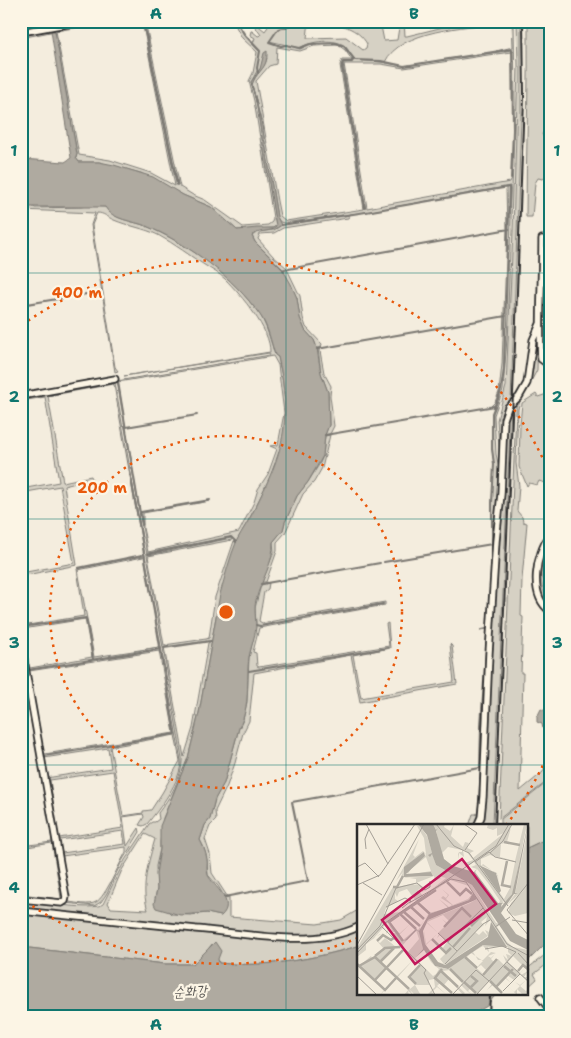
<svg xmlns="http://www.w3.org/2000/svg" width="571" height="1038" font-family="'Shantell Sans','Poor Story',sans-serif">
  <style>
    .green { fill: #d6d1c4; stroke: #807e78; fill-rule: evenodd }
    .water { fill: #afaaa0; stroke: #7a7771 }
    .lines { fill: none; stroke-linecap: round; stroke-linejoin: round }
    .stream { stroke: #7a7771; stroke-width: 2 }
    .street-casing { stroke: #2b2b2b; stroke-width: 9 }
    .street { stroke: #fcf5e5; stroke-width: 5.5 }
    .rail { stroke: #2b2b2b; stroke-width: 2 }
    .grid { fill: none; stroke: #0f766e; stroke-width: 1; stroke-opacity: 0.55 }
    .ring { fill: none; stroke: #e8590c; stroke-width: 2.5; stroke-dasharray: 2.5 5 }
    .labels { text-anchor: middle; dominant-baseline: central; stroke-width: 4.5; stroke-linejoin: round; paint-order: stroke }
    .water-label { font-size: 14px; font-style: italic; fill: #595754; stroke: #fcf5e5 }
    .inset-river { fill: none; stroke: #afaaa0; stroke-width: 2.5 }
    .inset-road { fill: none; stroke: #a49f96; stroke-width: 1 }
    .view { fill: #c2185b; fill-opacity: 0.15; stroke: #c2185b; stroke-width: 2.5 }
    .inset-edge { fill: none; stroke: #2b2b2b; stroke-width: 2.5 }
    .centre { fill: #e8590c; stroke: #fcf5e5; stroke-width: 2.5 }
    .ring-label { font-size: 15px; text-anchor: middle; font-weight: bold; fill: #e8590c; stroke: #fcf5e5; stroke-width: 4.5; stroke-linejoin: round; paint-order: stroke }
    .neatline { fill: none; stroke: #0f766e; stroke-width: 2 }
    .grid-label { font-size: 16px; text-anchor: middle; font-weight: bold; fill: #0f766e }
  </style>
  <rect width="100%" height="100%" fill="#f4edde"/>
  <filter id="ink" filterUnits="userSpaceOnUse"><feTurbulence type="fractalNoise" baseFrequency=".02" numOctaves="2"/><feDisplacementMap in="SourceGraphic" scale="10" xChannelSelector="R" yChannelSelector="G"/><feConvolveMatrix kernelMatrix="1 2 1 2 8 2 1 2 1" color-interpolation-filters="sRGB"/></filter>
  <g filter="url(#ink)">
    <!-- green -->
    <path class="green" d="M104 21H114L56 31 79 155 110 160 151 173 175 186 142 21 178 185 144 21H145L180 187 193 195 205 200 243 227 268 225 272 222 273 218 254 101 249 81 253 73 257 52 242 38 233 21H236L244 35 260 52 253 43 255 38 250 35 251 31H252L258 36 261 35 254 25 255 23 265 31 272 21H294L293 23 295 21H309L307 38 346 37 363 50 366 48 367 44C358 28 340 24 324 21H380L384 41 397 40 400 21H404L405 36H407L456 24 498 21 497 23C467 27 400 30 385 62L355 60C351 56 349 50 345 46 335 38 310 41 300 48L269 41 281 46 286 45 300 49 310 44 336 43 344 47 353 59 350 62H343L341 65 365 208 343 63 352 62 354 60 381 62 404 66 512 50V52L488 55 404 68 381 64H344L367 208 510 182 512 178 514 52 512 49 496 51 513 47 512 21H514L515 103 507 338 503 390 494 415 496 454 500 473 489 629 480 630 488 628 493 547 492 502 494 465 492 449 493 413 501 393 494 406H491L495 402 499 392 502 364 507 230 506 188 509 187 510 189 508 251 510 186 366 212 284 223 280 222 277 217 262 125 252 85C255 74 265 69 267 58 262 62 262 67 258 72L257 71 251 82 256 100 276 226 273 228 237 230 211 207 183 195 141 173 99 162H79L76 158 77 154 55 31 21 38V35ZM338 45 345 50 352 60H342L340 65 364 209 286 221 280 216 277 201 256 81 269 66 276 64 277 47 300 51 314 46Z
      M517 21H521V118L511 401 507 405 500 460 497 420 506 386 513 231 518 66Z
      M528 21H550V124L542 134 547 144 550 140V145L547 149 550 159 546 165 550 174 543 179 538 178 535 183 532 217H526C526 152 529 87 528 21Z
      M32 206 35 208 81 207 87 206 106 207C112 220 134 221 146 226 185 243 228 272 253 306 256 310 260 314 262 318 268 330 271 342 275 355L278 357 282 376 286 411 282 447 270 477 254 510 238 539 217 611 199 713 188 758 163 818 160 842V849L156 866 157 889 155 898 171 914 190 915 207 913 221 916 225 901 224 898 229 897V917L317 924 341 920 358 910V925L330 935 294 936 21 909V900C36 901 94 912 103 904L125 860 149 824 152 822H155L159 819 158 813C169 799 183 777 182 758L117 381 270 355 269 353 124 376 270 352C271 330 241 295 225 279 220 274 212 270 206 266 190 256 175 244 158 235 144 228 128 226 114 220 107 217 104 213 97 213L92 225 115 367 118 371 115 372 91 225 95 213 21 210V207ZM273 356 278 365 284 413 278 445 270 446 277 449 268 474 258 489 254 502 239 532 148 552 143 528V513L210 501 141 512 143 525H142L118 382ZM231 537 236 542 234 541 215 597 209 638 206 639 164 645 148 556 232 540 231 538 149 555 148 553ZM208 641H211L208 643 193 728 184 757 164 647ZM145 834 155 839C149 860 140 889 148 910L111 908 108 903 122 870Z
      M350 215 348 218 283 228 274 233 260 234 258 239 273 256 287 268 283 269 255 242 252 236 256 232 274 230 282 225Z
      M287 269 300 296 303 318 306 327 322 344 320 351 324 373 331 386 330 396 334 426 330 434 325 435 329 425 328 392 321 373 318 349 320 348H317L314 340 305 330 300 318 297 298 283 270Z
      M550 320V358L543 356 542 323Z
      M538 331 537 370 526 391 525 389Z
      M114 382 115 383 181 761C181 781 160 808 147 824L143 826 139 825 144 817 143 814 123 817 127 846 139 828 140 832 122 861 107 893 101 902 94 906 65 903 57 840 59 841 62 853 125 844 123 831 60 840 59 838 123 828 113 771 50 780 58 836 46 778 111 768 108 748 44 758 41 750H43L45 754 174 733 159 651 29 671 31 685 26 663 29 664 30 668 92 657 85 619 23 629 28 660H25L21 635V622L22 626 84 616 77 569 143 556V557L78 570 94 657 159 647 109 656 160 649 162 657 114 385 113 384 48 396 63 482 91 476 92 479 64 486 77 565 21 576V573L74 563 60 486 21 493V489L59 482 45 397 21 401V398ZM175 735 180 761 162 793 151 810 143 811V813L123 816 110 747ZM126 847V852C120 862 105 898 96 902 89 906 77 903 69 902L62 856Z
      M550 393V492H547L549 484 539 481 537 485 529 483 527 486 519 467 520 424 522 403 536 394 538 397Z
      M519 400H520L518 409 516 463 519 486 517 511 522 517 523 522 527 523 522 579 521 616 523 617 521 673H523L520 791 543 772 544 769 550 765V779L499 819 516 411V405Z
      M511 407 493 824 480 826 506 417Z
      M330 435 322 468 314 482 303 494 285 533 277 542V551L266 582H262L274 552 273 542 283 530 285 522 297 496 308 482 320 463 323 456 325 436Z
      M550 540C550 554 541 567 542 582 542 593 550 599 550 608 533 589 539 560 550 540Z
      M269 583 268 589 264 592 259 621 262 623 385 602V605L259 628 253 652 256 653 257 666 259 667 389 646 386 624 388 623 390 648 353 655 361 698 454 682 450 644 452 646 457 684 360 702 351 655 254 673 249 721 243 733 235 763 227 786 215 811 216 820 210 826 205 839 210 854 212 873 227 896H224L218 886 208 875 207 860 204 848 200 840 205 825 210 819 215 799 224 783 239 728 243 720 247 702 249 658 256 625 255 608 261 585Z
      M487 635 489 638 481 809 476 825 469 826 473 814H477L478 812Z
      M550 780V837L527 848V826H501V819Z
      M52 825 64 897 63 901 21 898V894L60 899 61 898 52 843 21 848V846L52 842 50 826Z
      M21 912 307 941C325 940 342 936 358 929V946C314 959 266 968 219 963L212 944 201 958 193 964H165L21 947Z
      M550 951V962L534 974 537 979 527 988V969Z"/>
    <!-- water -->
    <path class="water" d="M51 31H55L77 154 76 158 79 162H99L114 165 153 177 183 195 211 207 237 230 257 228H273L276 226 256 100 251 82 260 69 264 53 267 51C268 71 256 70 252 85L262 125 277 217 281 225C273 233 259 229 252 236L255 242 283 270 291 284 297 298 300 318 305 330 314 340 317 348 321 373 328 392 329 425 325 435 323 456 308 482 297 496 285 522 283 530 273 542C274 563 261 580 256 600 254 609 256 618 256 627 255 637 251 647 249 657 246 681 251 705 239 728L224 783 215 799 210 819 205 825 200 840C203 846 206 852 207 859 208 864 206 870 208 875 213 886 237 902 221 916L207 913 180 915 156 908 154 904 157 889 156 874 160 849V826L188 758 199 713 220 594C225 576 230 557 237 540 242 530 249 521 254 510 283 452 293 423 278 357L275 355C271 342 268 326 260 315 233 277 189 244 146 226 134 221 112 220 105 207H21V159L65 162 71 158Z
      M541 709C550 712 553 722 547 730L543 729 542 724 537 722V717Z
      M550 837V939L527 962V848Z
      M215 942 221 951 218 959 219 963C265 968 314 959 358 946V994H496L487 1006 468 1017H21V947L165 964H193Z"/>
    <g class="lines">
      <!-- stream -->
      <path class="stream" d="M143 21 177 185
        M236 21 245 35 260 51 257 68 258 73
        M294 21 287 27 278 29 269 42 281 46 286 45 300 48 310 44 336 43 344 46 355 60 381 61 404 66 512 49 513 130 511 178
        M41 31 101 21
        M354 59 352 62H343L342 65 365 208
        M281 225 366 212 509 187 504 370 501 390 492 413V449L494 464 492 503V565
        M283 270 509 229
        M21 305 99 292
        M317 349 506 316
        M118 382 142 525
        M126 427 197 415
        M325 435 495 406
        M141 512 210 500
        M148 554 231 537 236 542
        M384 562 492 544
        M78 568 142 555
        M261 584 380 563
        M256 625 260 626 383 604
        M21 627 86 618 93 659
        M164 648 211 641
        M28 670 160 649
        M249 671 388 648
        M44 756 175 734 130 472
        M52 833 61 888
        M224 897 308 881 292 802 480 768 481 725 487 637"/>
      <!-- street casing -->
      <g class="street-casing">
        <path id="street" d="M21 32 83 21
          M542 239C542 279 539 319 541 359L545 362 550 360
          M21 396 115 379
          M550 535C536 554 528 595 550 611
          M21 644 66 897 65 901 62 903 21 899
          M477 826 481 817 483 797 489 653 496 541 501 494 504 419 508 407 519 397 527 383 533 340 540 324
          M21 911C80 917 138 923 196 929 245 933 313 949 358 927
          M540 997 550 1010"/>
      </g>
      <!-- street -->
      <use href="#street" class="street"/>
      <!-- rail -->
      <path class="rail" d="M495 826 516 320 524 97 523 21
        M489 1017 490 994"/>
    </g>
  </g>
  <!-- grid -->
  <path class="grid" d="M286 21V1017M21 273H550M21 519H550M21 765H550"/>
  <!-- distance rings -->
  <g class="ring">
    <circle cx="226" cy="612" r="176"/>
    <path d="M549 752A352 352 0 0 1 507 824M358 938A352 352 0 0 1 22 899M22 325A352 352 0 0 1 549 472"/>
  </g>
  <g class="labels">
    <!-- water labels -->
    <g class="water-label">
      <text transform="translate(190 991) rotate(-3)">순화강</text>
    </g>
  </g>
  <!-- overview -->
  <g transform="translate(357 824)">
    <rect width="171" height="171" fill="#f4edde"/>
    <path d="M76 0H88L87 3 93 7 95 4 97 0 94 12 106 23 108 18 112 19 110 24 117 27 113 29 116 34 147 9 140 12V4L136 6 130 4 131 0H153V6L155 0 150 18 144 20 143 33 158 37 167 0H170L156 68 149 80 145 76 147 80H141L143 77 131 59 120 45 114 43 119 41 117 38 109 43 108 39 116 36 110 28 106 26 107 33 102 29V35L101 30 102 28H105V26L91 23 85 29 87 35 94 41 105 43 94 41 88 36 87 35 84 29 79 6ZM133 31 158 38 153 63 145 61 153 64 147 75 143 69 140 49 124 41V35ZM126 40 141 51 142 68 123 43ZM62 1 70 12 79 41 115 61 139 99 144 100 140 103 150 118 156 123 171 126V146L168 144 157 156 150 151 148 153 154 159 148 154 145 157 157 168 163 162 158 158 163 161 169 156 164 151 171 147 167 153H171V158L169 156 163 162 169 167 171 165V170L166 171 160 165V171L145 157 142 160 154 171 142 160 139 163 148 171 136 161 130 166 135 160 132 157 121 169 123 171 113 165 111 167 115 171 110 167 106 171 92 155 87 161 97 171 83 159 80 162 90 171 80 163 75 168 78 171H70L78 163 77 155 72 156V161H58L62 168 69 166 62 168 64 171H58L53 166 56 171 51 167 52 171H47L52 165 40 154 23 171 27 166 0 140 2 142 14 132 15 134 25 128 27 125 20 117 23 119 28 114 39 123 46 120 40 118 35 110 39 108H36L29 102 36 108 31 100 40 107 32 98 26 103 31 107V108L29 110 30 106 26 104 17 114 24 110 27 111 23 110 9 120V126L0 133V124L36 63H40L46 48 39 57 62 15 56 31 58 33 52 38 66 27 69 30 67 14 60 2ZM67 28 69 31 48 48 56 52 74 48 76 52 48 54V43ZM69 33 74 47 50 51 54 45ZM77 52 78 57 84 54 81 52 89 54 66 72 61 66 64 64 65 68 72 64 73 63V60L69 65 62 60 56 61 58 59 40 63 46 53 59 55V59ZM93 56 112 62 116 69 111 75 96 81 89 75 92 71 85 65 82 68 85 65 91 71 89 74 86 72 84 74 95 81 92 83 82 75 91 84 72 89 61 106 43 90ZM50 65 59 77 43 88 27 90 29 84 41 77 38 75V69L40 73 42 68ZM116 69 120 75 113 79 71 96 67 106 68 120 81 138 88 141 131 112H142L150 122 126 121 90 145 78 142 67 126 74 138 78 142 82 145 79 150 73 144 79 150 76 152 58 134 66 125 63 102 72 90 112 76ZM43 90 53 100 43 110 32 98ZM86 91 92 97 90 99 85 95 90 100 81 109 70 98ZM130 93 128 102 133 96 141 112H132L134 104 132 108 128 106 131 112 126 107 122 111 118 108 127 101 124 98ZM70 99 82 110 80 114 83 111 90 118 85 125 89 129 83 135 87 140 81 138 69 121 80 110 69 120 67 106ZM53 100 59 105 46 116 42 110ZM59 106 62 115 51 128 45 122ZM126 122 132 128 131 123H151V128L145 130 151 128 155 132 149 130 151 136 146 131 149 138 143 132 149 138 147 141 141 135 137 138 134 135 138 130 134 134 131 132 139 129 134 128 126 136H121L116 128ZM37 123 47 125 29 144 24 138ZM48 126 57 135 39 153 30 144ZM114 129 126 137 122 141 116 135 122 141 120 144 124 141 129 146 126 150 109 134ZM156 132 168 144 163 149 151 138ZM57 135 63 141 52 153 59 160 53 165 40 154ZM29 145 39 154 28 166 18 157ZM93 146 106 158 104 161 110 167 108 169 93 155 94 153 92 155 85 147ZM171 4V89L158 92 151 89 154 79 168 65 150 81 158 70Z" fill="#d6d1c4" fill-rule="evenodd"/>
    <path d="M61 0H76L79 6 81 4 79 7 87 35 96 42 117 48 120 45 118 48 141 79H145L144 83 155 70 171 0 158 69 161 70H157L144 89 159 110 171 116V126L153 117 115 61 79 41 75 30 73 33 71 31 75 29 70 11ZM67 28 68 32 49 50 74 48 76 52 47 53V43ZM122 41 139 49 144 67 142 69ZM116 69 120 75 116 77 71 96 66 107 68 120 81 138 88 141 131 113 134 98 150 123 126 121 91 145 78 142 67 126 58 134 66 125 62 108 60 106 50 116 47 117 59 105 62 107 72 90 112 76Z" fill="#afaaa0"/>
    <path class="inset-river" d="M147 18 163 21M150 37 145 61 154 63M90 58 103 71 109 65 115 70M36 63H40L46 52M61 79 73 90M54 83 67 95M47 88 63 102M42 91 32 98 46 117M114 102 127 89M87 103 105 84 114 93M59 105 43 90 79 66M75 115 89 129 94 124M20 117 26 111 34 116 38 113M96 123 113 104M18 132 28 124 43 123M108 133 120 144M24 137 37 124M0 140 28 166 39 154M2 142 18 133 52 165M147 142 159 152M85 145 78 154 95 169M93 145 106 158M84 147 101 163M161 147 166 141 172 146M126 151 140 135M18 156 46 126M133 157 145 169M107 158 119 169M59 160 52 153 63 141M139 163 156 145M113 164 120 157 114 152"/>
    <path class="inset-road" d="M9 0 31 40M79 0 97 22 112 29 151 82M107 0 120 9 108 26M9 25 8 15 12 5M133 29 146 17 155 0M118 38 132 28 138 33 159 38M0 43 8 39 22 53M172 58 150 86 172 112M6 59 25 71M0 61 23 51 58 0M52 79 94 55 109 58 150 120 172 132M29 83 48 74 54 77 45 84M155 96 172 99M25 103 69 146 67 149 78 171M138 103 153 93M81 109 100 127M91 118 126 84M0 121 67 0M0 126 23 102 39 64 60 59 68 66 73 63V57M0 129 28 99 139 22 152 0M161 129 172 141M150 138 172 158M88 140 126 100 133 96M0 152 20 171M146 167 163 150M96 170 119 146 132 157M119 171 159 128 145 122 128 125"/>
    <path class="view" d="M105 35 139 80 58 140 25 96Z"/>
    <rect width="171" height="171" class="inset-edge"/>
  </g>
  <circle cx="226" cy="612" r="8" class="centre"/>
  <g class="ring-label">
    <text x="77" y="298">400 m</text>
    <text x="102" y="493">200 m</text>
  </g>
  <!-- margin -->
  <rect width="571" height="1038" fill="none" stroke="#fcf5e5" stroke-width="55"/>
  <rect x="28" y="28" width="516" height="982" class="neatline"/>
  <g class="grid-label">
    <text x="156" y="19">A</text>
    <text x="414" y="19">B</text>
    <text x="14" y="156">1</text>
    <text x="557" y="156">1</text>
    <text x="14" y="402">2</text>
    <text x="557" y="402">2</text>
    <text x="14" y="648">3</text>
    <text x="557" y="648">3</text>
    <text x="14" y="893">4</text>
    <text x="557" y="893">4</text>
    <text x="156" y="1030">A</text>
    <text x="414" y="1030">B</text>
  </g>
</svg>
